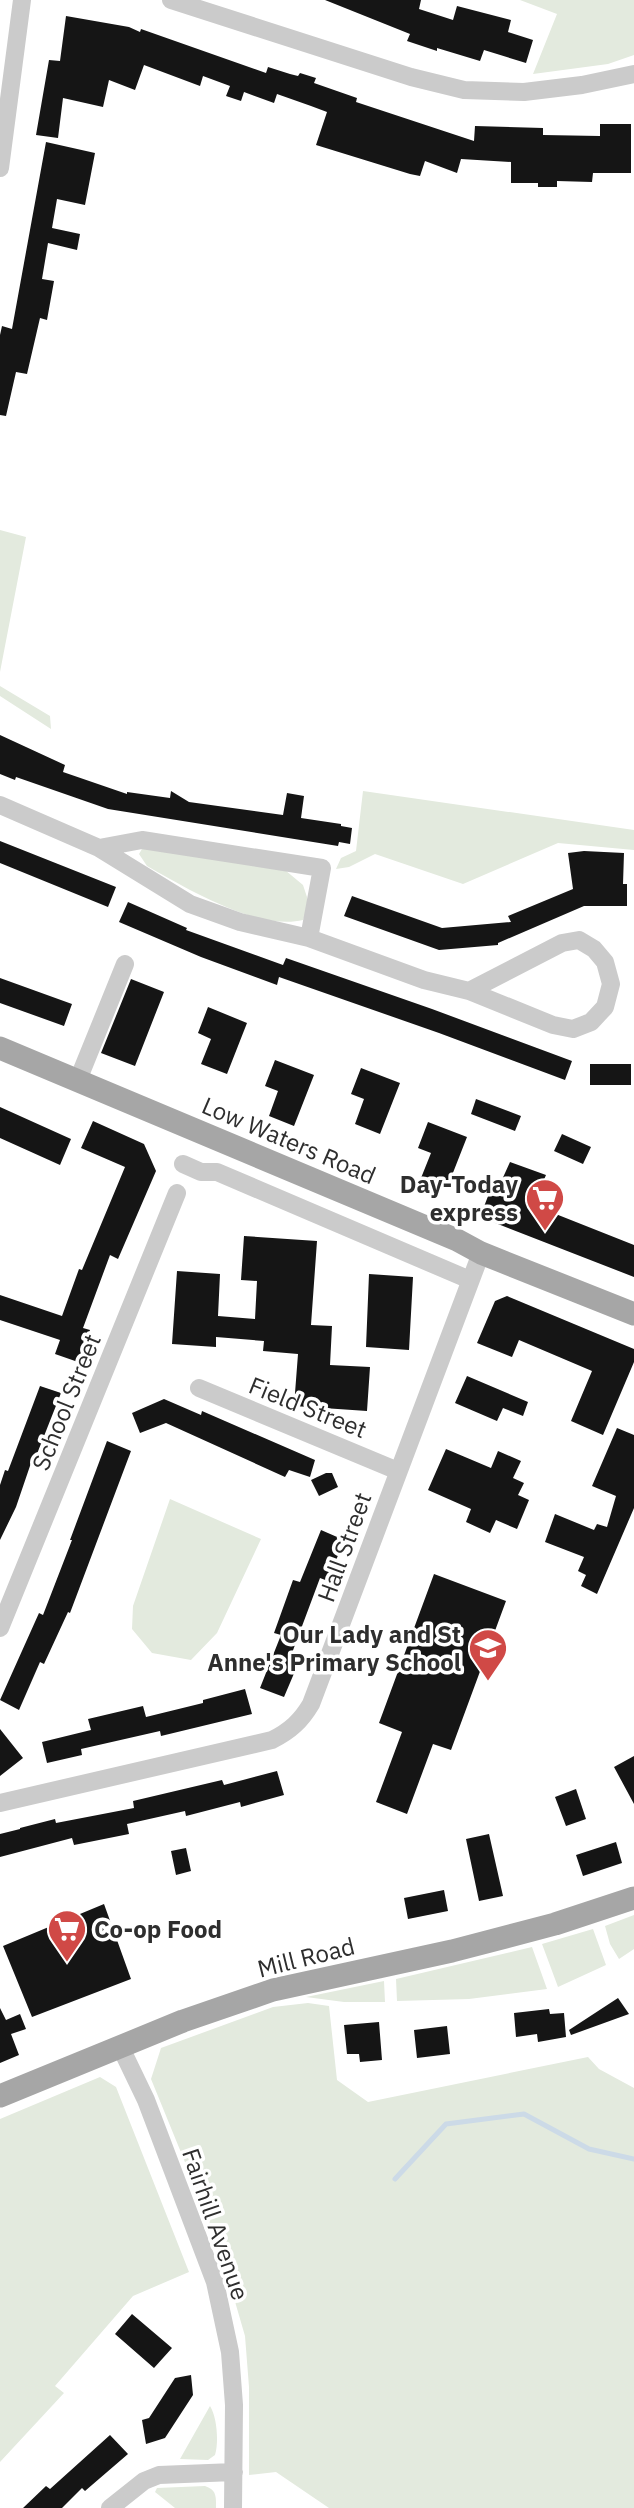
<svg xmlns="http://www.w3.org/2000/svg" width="634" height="2508" font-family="'IBM Plex Sans',sans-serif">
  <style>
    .green { fill: #e3eade }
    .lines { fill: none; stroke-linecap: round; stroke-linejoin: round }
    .stream { stroke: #ccdae7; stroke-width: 5 }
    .building { fill: #151515 }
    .minor { stroke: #cbcbcb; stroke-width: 18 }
    .major { stroke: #a6a6a6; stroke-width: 23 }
    .labels { text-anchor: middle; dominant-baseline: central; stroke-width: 7; stroke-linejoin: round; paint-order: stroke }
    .street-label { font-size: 24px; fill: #2e2e2e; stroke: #fff }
    .poi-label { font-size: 24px; font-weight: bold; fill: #2e2e2e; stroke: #fff; text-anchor: end }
  </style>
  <rect width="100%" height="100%" fill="#fff"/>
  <!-- green -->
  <path class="green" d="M520 0H634V55L608 64 533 74 557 14Z
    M0 530 26 537 0 672Z
    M0 686 50 716 51 729 0 696Z
    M363 791 634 830V850L558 843 463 884 375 854 349 867 336 869 341 858 356 851Z
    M149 847 285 870 303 885 307 897V910L303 920C257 931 186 888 147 866L139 854 142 849Z
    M170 1499 261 1539 217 1633 191 1660 152 1653 132 1629 133 1606Z
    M634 1915V1949L619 1959 610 1944 605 1926Z
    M593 1929 606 1965 558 1987 542 1944Z
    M532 1947 547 1989 469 1999 397 2001 396 1979Z
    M384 1981 385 2002H344L306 1997Z
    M308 2003 329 2006 337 2080 368 2102 588 2057 599 2069 634 2088V2508H329L276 2472 249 2475V2387L245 2336 218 2243 151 2079 161 2048 273 2007Z
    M100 2077 116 2087 189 2272 133 2296 55 2386 64 2393 0 2462V2119Z
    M210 2406C217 2417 219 2442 215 2455L208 2460 180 2459Z
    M205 2486C217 2490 216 2497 216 2508H175L155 2492 157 2488Z"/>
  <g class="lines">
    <!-- stream -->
    <path class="stream" d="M395 2179 446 2124 524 2114 589 2149 634 2159"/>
  </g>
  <!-- building -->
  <path class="building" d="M325 0H421L419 9 453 20 457 6 511 20 508 32 533 40 526 63 484 50 480 61 437 48V51L407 41 410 34Z
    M66 16 129 27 140 32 141 29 266 73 268 67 290 74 298 76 300 73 316 78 314 83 357 98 356 102 474 141 475 126 543 128V135L600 136V124H631V173H593L592 182 557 181V187H538V183H511V162L461 159 457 173 425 161 420 176 410 174 316 145 327 112 311 106 277 94 274 103 244 92 241 101 226 96 230 86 203 76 200 86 144 65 135 90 109 80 103 107 63 98 58 138 36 135 49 60 60 61Z
    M46 142 95 153 85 205 57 199 52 228 80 234 77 250 48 243 42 279 54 281 47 320 40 318 27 374 16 372 6 416 0 415V335L2 326 12 329Z
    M0 735 65 765 63 772 127 794V792L170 798 171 791 189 802 283 815 287 793 304 796 301 818 341 824V826L352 828 350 844 339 842 338 846 108 809 16 777 15 780 0 774Z
    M0 841 116 887 108 907 0 863Z
    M584 851 624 853 623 884H627V906H584L498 943V945L439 950 344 916 352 896 442 928 511 922 508 916 573 889 568 853Z
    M128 902 187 928 186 930 283 965 286 958 432 1009 572 1061 565 1080 439 1033 279 977 277 985 201 957 119 922Z
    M0 978 72 1004 64 1026 0 1003Z
    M131 979 164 992 135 1066 101 1053Z
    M208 1007 247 1023 227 1074 201 1064 211 1039 198 1033Z
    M275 1060 314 1075 294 1126 269 1116 278 1091 265 1086Z
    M590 1064H631V1085H590Z
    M361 1068 400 1083 380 1134 355 1124 364 1099 351 1094Z
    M476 1099 521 1116 515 1131 471 1114Z
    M0 1107 71 1139 60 1165 0 1138Z
    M93 1121 144 1144 156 1171 118 1259 110 1255 83 1328 90 1330 78 1362 55 1354 60 1340 0 1320V1295L62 1316 79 1269 82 1270 125 1167 81 1148Z
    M428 1122 467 1137 447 1188 421 1178 431 1153 418 1148Z
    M562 1134 591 1147 583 1164 554 1151Z
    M510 1162 546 1175 533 1205 634 1245V1277L480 1217 490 1191 496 1193Z
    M244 1236 317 1241 311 1325 332 1326 330 1365 370 1367 367 1411 294 1406 298 1354 263 1351 264 1341 216 1337V1347L172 1344 177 1271 220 1274 218 1316 255 1319 257 1281 241 1280Z
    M369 1274 413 1277 409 1350 366 1347Z
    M507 1296 634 1349V1362L603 1435 571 1421 592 1371 519 1340 512 1357 477 1343 495 1301Z
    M467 1376 528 1402 523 1416 503 1408 497 1421 455 1403Z
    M40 1386 61 1393 33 1464 31 1463 16 1507 0 1540V1485L5 1470 8 1471Z
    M164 1399 201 1415 202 1411 315 1460 310 1477 289 1470 285 1477 166 1423 140 1433 132 1413Z
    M617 1428 634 1435V1508L597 1594 581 1586 586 1575 578 1571 584 1557 545 1542 555 1514 594 1530 597 1524 607 1527 616 1496 592 1486Z
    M107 1441 131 1451 70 1613 68 1612 44 1664 40 1662 19 1710 0 1700 39 1613 43 1615 72 1540H70Z
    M446 1449 491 1468 498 1451 521 1461 513 1478 524 1483 518 1495 529 1500 517 1529 496 1520 490 1533 466 1522 471 1509 428 1490Z
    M326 1473H332L338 1487 319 1496 311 1480Z
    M321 1530 344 1540 328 1581 320 1578 292 1653 301 1657 284 1697 260 1688 281 1635 274 1633 293 1580 300 1582Z
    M434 1574 506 1601 451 1750 433 1744 407 1814 376 1802 402 1732 379 1723Z
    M245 1689 252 1714 161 1736 160 1731 81 1749 82 1755 47 1763 42 1742 91 1730 88 1719 143 1706 146 1717 203 1703V1700Z
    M0 1729 23 1758 0 1776Z
    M634 1756V1804L614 1767Z
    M277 1771 284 1795 241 1807 240 1802 186 1816 185 1811 127 1824 129 1834 74 1845 72 1838 0 1857V1834L20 1829V1828L55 1819 56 1823 134 1808 133 1801 222 1780 224 1785Z
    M576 1789 586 1819 566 1826 555 1797Z
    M489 1834 503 1896 479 1901 466 1839Z
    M616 1842 622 1863 583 1876 576 1855Z
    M186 1848 191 1871 176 1875 171 1851Z
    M444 1890 448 1911 408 1919 404 1898Z
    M104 1904 131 1979 32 2017 3 1946Z
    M618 1998 629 2014 571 2035 569 2030Z
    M0 2008 6 2020 20 2014 26 2029 11 2034 19 2055 0 2063Z
    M549 2009 550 2014 564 2013 566 2037 538 2042 537 2034 516 2037 514 2013Z
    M379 2022 382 2060 360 2062 359 2054H347L344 2025Z
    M447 2026 450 2054 417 2058 414 2030Z
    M132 2314 172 2348 154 2368 115 2334Z
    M191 2375 193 2395 165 2438 146 2444 142 2420 149 2418 175 2378Z
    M110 2435 128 2454 85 2491 82 2488 62 2508H23L46 2486 50 2489Z"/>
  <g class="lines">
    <!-- minor -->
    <path class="minor" d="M171 0 411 77 464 90 524 92 582 85 634 74
      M0 168 22 0
      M0 805 99 848 190 904 240 922 309 938 424 980 469 991 553 1025 573 1029 591 1022 605 1007 611 984 605 962 594 949 579 940 562 943 469 991
      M99 848 142 840 322 868 309 938
      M78 1080 125 964
      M183 1164 201 1172H217L470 1280
      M199 1388 398 1471
      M0 1628 177 1193
      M0 1803 272 1740C290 1731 301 1721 311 1704L481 1253
      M121 2048 146 2100 215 2282 230 2352 234 2405 233 2508
      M110 2508 144 2481 159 2475 234 2472"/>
    <!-- major -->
    <path class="major" d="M0 1048 457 1240 481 1253 634 1314
      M0 2096 183 2021 273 1990 452 1951 555 1924 634 1898"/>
  </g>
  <!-- icons -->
  <defs>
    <g id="supermarket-pin" transform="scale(2.0125)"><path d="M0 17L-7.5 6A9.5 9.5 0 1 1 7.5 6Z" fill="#d04946" stroke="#fff"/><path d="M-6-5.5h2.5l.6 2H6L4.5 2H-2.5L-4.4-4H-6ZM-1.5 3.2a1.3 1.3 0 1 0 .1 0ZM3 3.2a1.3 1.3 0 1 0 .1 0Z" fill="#fff"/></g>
    <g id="school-pin" transform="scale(2.0125)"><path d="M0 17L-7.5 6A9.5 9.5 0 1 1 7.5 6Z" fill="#d04946" stroke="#fff"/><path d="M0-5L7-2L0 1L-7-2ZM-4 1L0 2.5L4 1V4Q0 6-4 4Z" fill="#fff"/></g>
  </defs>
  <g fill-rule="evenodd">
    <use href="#supermarket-pin" x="545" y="1198"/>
    <use href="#school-pin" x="488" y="1648"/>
    <use href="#supermarket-pin" x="67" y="1929"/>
  </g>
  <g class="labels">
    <!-- street labels -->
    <g class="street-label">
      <text transform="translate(289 1140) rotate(23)">Low Waters Road</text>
      <text transform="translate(66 1402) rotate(-68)">School Street</text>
      <text transform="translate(308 1407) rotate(22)">Field Street</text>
      <text transform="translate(344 1547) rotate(-70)">Hall Street</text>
      <text transform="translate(306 1957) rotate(-14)">Mill Road</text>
      <text transform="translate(216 2224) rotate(71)">Fairhill Avenue</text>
    </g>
    <!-- poi labels -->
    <g class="poi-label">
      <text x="518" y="1184">Day-Today<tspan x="518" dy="28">express</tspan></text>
      <text x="461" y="1634">Our Lady and St<tspan x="461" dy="28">Anne's Primary School</tspan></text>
      <text x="94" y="1929" text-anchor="start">Co-op Food</text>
    </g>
  </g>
</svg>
